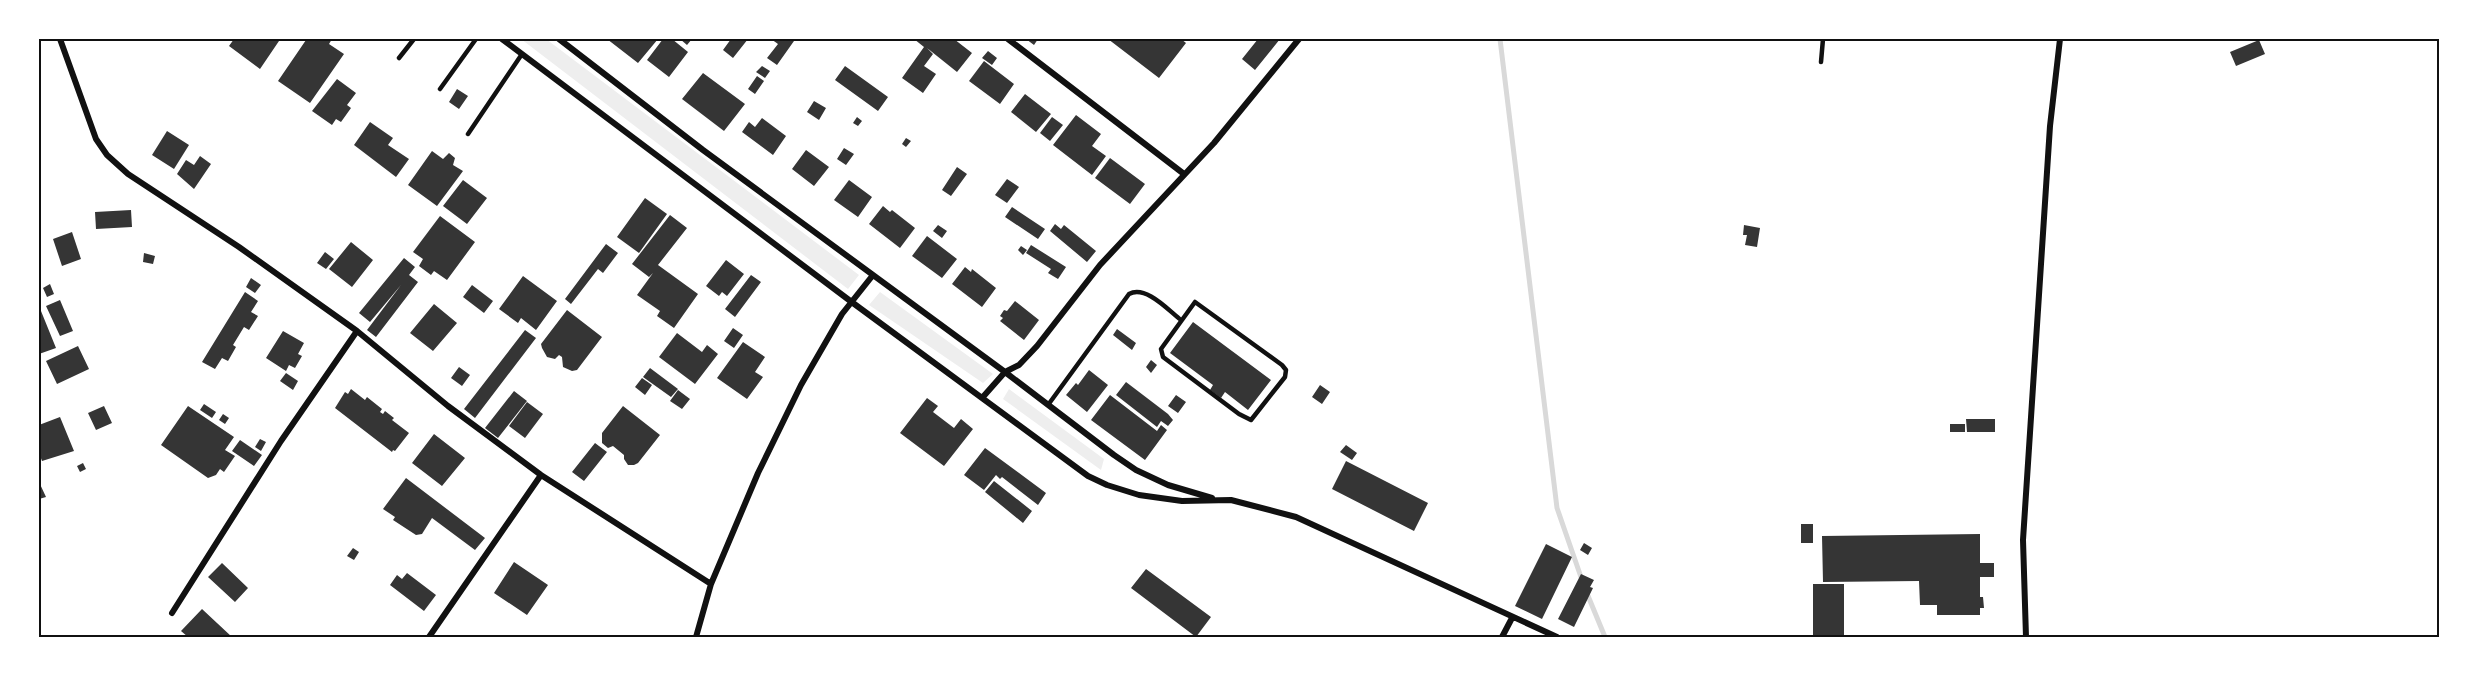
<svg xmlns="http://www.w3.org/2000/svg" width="2479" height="676" font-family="'Work Sans',sans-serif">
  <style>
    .green { fill: #eee }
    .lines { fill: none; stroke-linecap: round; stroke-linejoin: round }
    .stream { stroke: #d9d9d9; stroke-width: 5 }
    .building { fill: #353535 }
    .service { stroke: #111; stroke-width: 4.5 }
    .minor { stroke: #111; stroke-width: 6 }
    .neatline { fill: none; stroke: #111; stroke-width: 2 }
  </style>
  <rect width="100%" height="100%" fill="#fff"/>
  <!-- green -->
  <path class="green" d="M521 39H546L859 275 848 289Z
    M880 292 993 374 983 383 869 305Z
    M1009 389 1104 459 1101 470 1003 399Z"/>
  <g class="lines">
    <!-- stream -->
    <path class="stream" d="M1500 39 1557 508 1582 580
      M1586 591 1605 637"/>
  </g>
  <!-- building -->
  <path class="building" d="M234 39H276L279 41 260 69 229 46Z
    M332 39 329 44 344 54 310 103 278 81 306 40Z
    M607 39H658L638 63Z
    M663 39H672L688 52 669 77 647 60Z
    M680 39H692L687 45Z
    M731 39H748L733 58 723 50Z
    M771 39H791L794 41 777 65 767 58 778 44Z
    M914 39H954L972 53 957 72 927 48 933 54 924 66 936 74 923 93 902 78 924 47Z
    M1026 39H1038L1034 45Z
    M1108 39H1181L1186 43 1159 78Z
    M1258 39H1280L1255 70 1242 59Z
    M2259 40 2265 54 2236 66 2230 52Z
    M988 51 997 58 992 65 982 58Z
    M984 61 1014 84 1000 104 969 81Z
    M762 66 770 71 765 78 756 72Z
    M845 66 888 97 878 111 835 80Z
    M703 73 745 104 724 131 682 99Z
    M757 76 764 81 755 94 748 89Z
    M337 79 356 93 347 105 351 108 341 122 336 119 332 125 312 111Z
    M457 89 468 96 459 109 449 102Z
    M1025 94 1051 114 1036 132 1011 112Z
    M814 101 826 108 819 120 807 112Z
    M1076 115 1101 134 1092 146 1106 156 1092 175 1053 145Z
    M857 117 862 121 858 126 853 123Z
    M1052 117 1063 125 1050 141 1040 133Z
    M762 118 786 136 773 155 742 132 749 122 755 127Z
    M370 122 393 138 388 145 409 159 396 177 354 145Z
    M167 131 189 145 174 169 152 155Z
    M906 138 911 141 906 147 902 144Z
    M844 148 854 154 846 165 837 159Z
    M806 150 829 167 814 186 792 169Z
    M432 151 443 159 449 153 455 158 453 165 463 171 437 206 408 185Z
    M200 156 211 164 194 189 177 174 186 160 194 165Z
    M1110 158 1145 184 1130 204 1095 178Z
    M957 167 967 174 951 196 942 190Z
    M1007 179 1019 187 1007 203 995 195Z
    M463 180 487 198 467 224 443 206Z
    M849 180 872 197 858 217 834 200Z
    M645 198 667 214 639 253 617 237Z
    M883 206 890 212 892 210 915 228 900 248 869 224Z
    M1012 207 1045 229 1038 239 1005 217Z
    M131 210 132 227 96 229 95 212Z
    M670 215 687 228 658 265 698 294 674 328 657 316 660 311 637 295 653 273 649 277 632 264Z
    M440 216 475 242 447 280 434 271 431 275 419 266 423 259 413 252Z
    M1055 224 1061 229 1064 225 1096 251 1087 262 1050 231Z
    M938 225 947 231 942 238 933 231Z
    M1744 225 1760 228 1757 247 1745 245 1747 235H1743Z
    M72 232 81 259 62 266 53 239Z
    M927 236 957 259 942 278 912 256Z
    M351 242 373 260 352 287 329 269Z
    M606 244 618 253 603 273 598 269 571 304 565 299Z
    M1031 245 1066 267 1058 279 1048 273 1051 269 1026 253Z
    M1021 246 1027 250 1023 255 1018 250Z
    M325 252 334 259 326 269 317 263Z
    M144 253 155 256 153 264 143 262Z
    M404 258 415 267 409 275 418 282 376 337 367 330 401 285 370 322 359 313Z
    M726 260 744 274 727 296 722 292 719 296 706 286Z
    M965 267 971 272 972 269 996 288 982 307 952 284Z
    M751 275 761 282 735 317 725 309Z
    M523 276 557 301 536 330 521 318 518 323 499 309Z
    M251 278 261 285 255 293 246 287Z
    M50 284 54 294 47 297 43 288Z
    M472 285 493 301 484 313 463 297Z
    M245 292 258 301 251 312 258 316 249 330 244 327 233 345 236 347 228 361 222 358 215 369 202 362Z
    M60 300 73 331 60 336 46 306Z
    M1015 301 1039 320 1024 340 1000 321 1003 318 1000 316 1004 310 1007 311Z
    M434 304 457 323 433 351 410 333Z
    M567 310 602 337 577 370 572 371 563 367 562 357 559 355 555 359 547 357 542 348 541 344Z
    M41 311 56 348 39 354V312Z
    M1193 322 1271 380 1248 410 1225 392 1221 398 1210 390 1213 385 1170 353Z
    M733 328 743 335 734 348 724 341Z
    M1117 329 1136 343 1132 350 1113 335Z
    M525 330 536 338 475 418 464 409Z
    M283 331 304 343 298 354 302 356 295 368 289 365 286 371 266 358Z
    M677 333 702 352 707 345 718 354 695 384 659 357Z
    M743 342 765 357 755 372 763 377 747 399 717 378Z
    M78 346 89 369 57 384 46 361Z
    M1151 360 1157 365 1151 373 1146 367Z
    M459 367 470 375 462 386 451 378Z
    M650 368 678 389 671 397 643 377Z
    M1089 370 1108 385 1087 412 1066 395 1076 383 1078 385Z
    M286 373 298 381 293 390 280 381Z
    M642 378 652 385 645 395 635 387Z
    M1126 382 1168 414 1173 420 1168 426 1161 421 1157 427 1116 395Z
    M1320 385 1330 392 1322 404 1312 397Z
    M351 389 365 400 367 397 382 409 380 412 383 414 385 411 394 418 392 420 409 433 395 451 393 450 392 452 335 408 345 392 348 394Z
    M678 390 690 399 682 409 670 401Z
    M514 391 527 401 498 438 485 428Z
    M1110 395 1157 431 1161 425 1167 430 1145 460 1091 420Z
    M1176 395 1186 402 1178 413 1168 406Z
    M927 398 938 406 933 412 954 428 961 419 973 429 944 466 900 433Z
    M527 402 543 414 525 438 509 426Z
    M204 404 216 412 212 418 200 410Z
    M104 406 112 423 96 430 88 413Z
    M188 406 234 437 225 450 235 456 224 472 220 469 216 475 208 478 161 445Z
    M623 406 660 435 638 463 634 465H628L624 459V455L613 446 608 448 602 443V433Z
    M223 414 229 418 225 424 219 420Z
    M60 417 74 451 42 461 39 453V425Z
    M1966 419H1995V432H1967Z
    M1950 424H1965V432H1950Z
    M434 434 465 458 442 486 412 463Z
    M260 439 266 442 261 451 255 447Z
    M240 440 262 455 254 466 232 451Z
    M595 443 607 452 584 481 572 472Z
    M1346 445 1357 453 1352 460 1340 452Z
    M985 448 1046 493 1038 505 1002 477 1000 479 996 475 984 490 964 475Z
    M1346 461 1428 503 1414 531 1332 489Z
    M83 463 86 469 80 472 77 466Z
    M406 478 485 538 475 550 432 518 422 534 416 535 393 520 395 517 383 509Z
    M994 481 1032 511 1023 523 985 492Z
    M39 482 46 497 39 499Z
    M1801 524H1813V543H1801Z
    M1980 534V563H1994V577H1980V597H1983L1984 608H1980V615H1937V605H1920L1919 581 1823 582 1822 536Z
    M1584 543 1592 548 1588 555 1580 550Z
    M1546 544 1572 557 1542 619 1515 606Z
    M353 548 359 552 354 560 347 556Z
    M514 562 548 585 527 615 494 593Z
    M222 563 248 588 235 602 208 577Z
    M1146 569 1211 617 1196 637 1131 588Z
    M407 573 436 595 424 611 390 585 397 575 402 579Z
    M1581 574 1594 580 1590 587 1593 588 1574 627 1558 619Z
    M1813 584H1844V637H1813Z
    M202 609 232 637H188L181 631Z"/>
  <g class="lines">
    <!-- service -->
    <path class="service" d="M399 58 414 39
      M1821 62 1823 39
      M440 89 476 39
      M468 134 522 54
      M1195 302 1282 365 1286 370 1285 377 1251 420 1239 414 1163 357 1161 349Z
      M1048 405 1129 294C1146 285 1168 310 1181 320"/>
    <!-- minor -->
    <path class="minor" d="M60 39 96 139 107 155 128 174 239 247 357 331 448 406 541 475 711 584
      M502 39 853 303 1088 476 1107 485 1139 495 1182 501 1231 500 1296 517 1557 637
      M559 39 703 150 1005 372 1114 455 1136 470 1168 485 1212 498
      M1008 39 1184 174
      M982 398 1005 372 1019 365 1037 346 1100 265 1214 143 1299 39
      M172 613 281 441 357 331
      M429 637 541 475
      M696 637 711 584 758 473 801 385 842 314 873 275
      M1502 637 1512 618
      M2026 637 2023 540 2050 126 2060 39"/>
  </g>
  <!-- border -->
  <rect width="2479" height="676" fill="none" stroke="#ffffff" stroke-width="81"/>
  <rect x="40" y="40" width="2398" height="596" class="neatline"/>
</svg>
